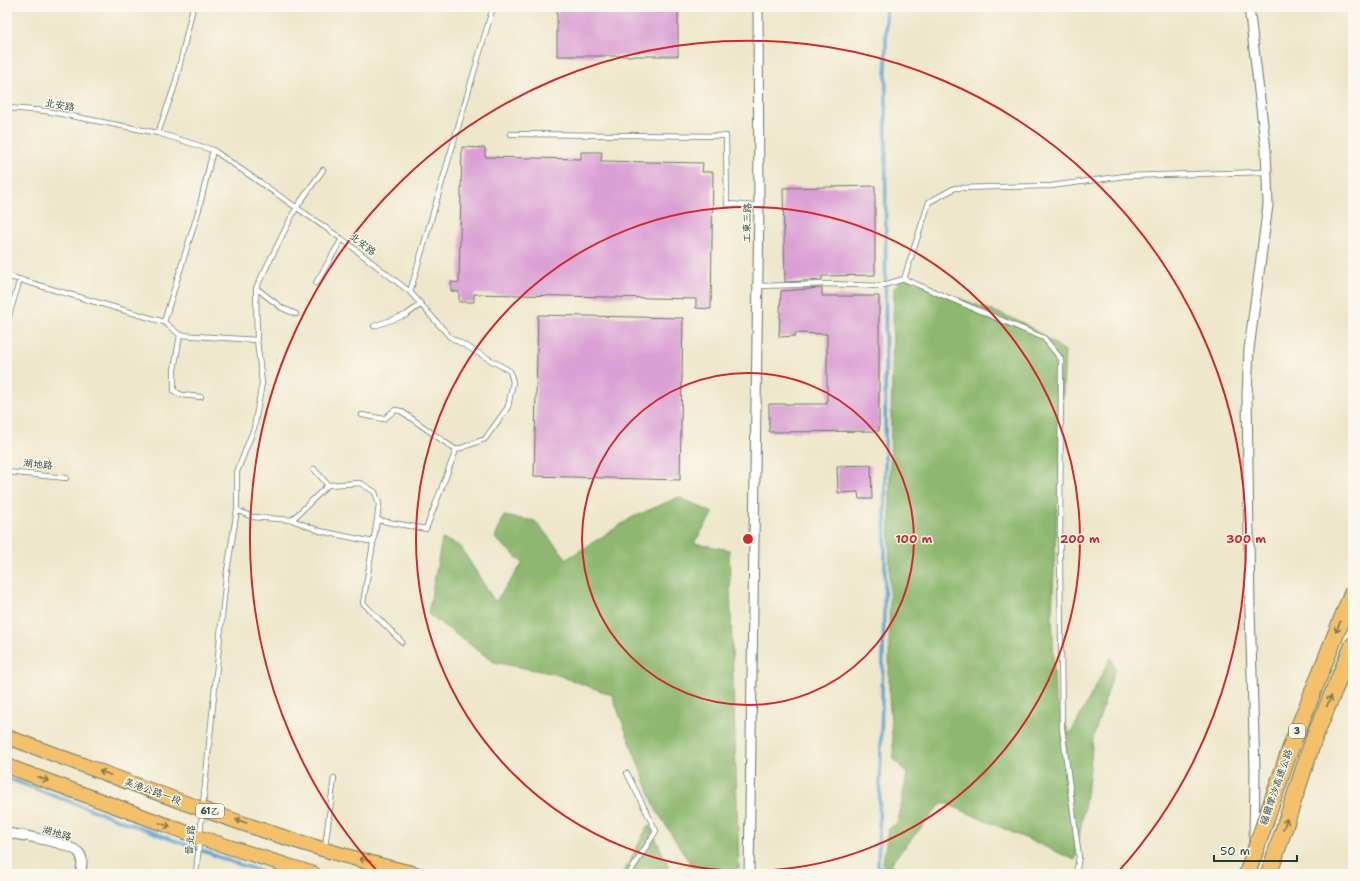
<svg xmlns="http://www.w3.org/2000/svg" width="1360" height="881" font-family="'Shantell Sans','LXGW WenKai TC',sans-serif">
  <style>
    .forest { fill: #8eb86f; stroke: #567a52 }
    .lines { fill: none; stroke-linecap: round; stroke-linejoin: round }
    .stream { stroke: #5fa4d4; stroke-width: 3.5 }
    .building { fill: #da9fd4 }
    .service-casing { stroke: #677869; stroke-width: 6 }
    .minor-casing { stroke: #677869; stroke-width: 11 }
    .primary-casing { stroke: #677869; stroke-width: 16 }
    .motorway-casing { stroke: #677869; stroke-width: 18 }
    .service { stroke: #fff; stroke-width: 4.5 }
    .minor { stroke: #fff; stroke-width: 9 }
    .primary { stroke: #f4c16a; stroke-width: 14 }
    .motorway { stroke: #f4c16a; stroke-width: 16 }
    .motorway-bridge-casing { stroke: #677869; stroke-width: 18; stroke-linecap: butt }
    .motorway-bridge { stroke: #f4c16a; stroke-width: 16 }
    .oneway { stroke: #7f784c }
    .ring { fill: none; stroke: #d62828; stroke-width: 2 }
    .labels { text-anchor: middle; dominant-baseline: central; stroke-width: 3; stroke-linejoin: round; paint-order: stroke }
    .shield { fill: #fbf7ec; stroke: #61756b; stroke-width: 1 }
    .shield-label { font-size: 9px; font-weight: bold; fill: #1f3d34 }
    .street-label { font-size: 10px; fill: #1f3d34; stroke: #fbf7ec }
    .centre { fill: #d62828; stroke: #fbf7ec; stroke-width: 2 }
    .ring-label { font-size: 12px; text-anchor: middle; font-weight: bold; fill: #d62828; stroke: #fbf7ec; stroke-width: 3; stroke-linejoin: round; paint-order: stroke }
  </style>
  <rect width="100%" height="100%" fill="#fbf7ec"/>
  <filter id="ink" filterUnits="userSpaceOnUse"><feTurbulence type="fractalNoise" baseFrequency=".025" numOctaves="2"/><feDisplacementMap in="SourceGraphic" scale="8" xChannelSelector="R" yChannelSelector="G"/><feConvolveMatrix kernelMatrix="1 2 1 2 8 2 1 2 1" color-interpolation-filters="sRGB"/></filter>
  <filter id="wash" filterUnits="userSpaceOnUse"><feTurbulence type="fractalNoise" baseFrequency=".012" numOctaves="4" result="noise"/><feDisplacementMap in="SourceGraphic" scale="16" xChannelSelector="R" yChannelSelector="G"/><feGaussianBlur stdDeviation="0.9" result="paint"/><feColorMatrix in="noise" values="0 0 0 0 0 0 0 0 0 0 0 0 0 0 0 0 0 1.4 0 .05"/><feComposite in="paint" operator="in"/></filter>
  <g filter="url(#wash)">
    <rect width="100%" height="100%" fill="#eee7cb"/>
    <!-- forest -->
    <path class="forest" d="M902 277 1022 322 1065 351 1052 612 1055 698 1070 735 1111 657 1115 669 1093 738 1088 786 1075 860 943 802 892 862 893 873 881 874 888 830 898 822 907 774 894 759 889 697 890 463 894 288Z
      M679 497 713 513 694 543 729 550 739 868 710 874H697L656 810 612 695 555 674 494 662 428 614 442 539 460 546 495 602 523 563 495 538 504 516 535 521 567 559 633 517Z
      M649 824 672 874H623Z"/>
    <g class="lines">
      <!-- stream -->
      <path class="stream" d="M7 778 232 862 270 874
        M878 870 885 572 886 7"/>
    </g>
    <g id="blocks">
      <!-- building -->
      <path class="building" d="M678 7V56H557V8Z
        M462 147 485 148V157L581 159V152H602L601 161 703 163 702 172H713L711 309 696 308V299L474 294V302H459V292L451 291V282L459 283Z
        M875 186V275L822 276V280L785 282 783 188Z
        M822 288V296H879V431L769 432V404H827V334L796 333 795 336 779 337 781 291Z
        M538 315 683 318 680 480 534 476Z
        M871 465 872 499H859L858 492 838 493 837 466Z"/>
    </g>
  </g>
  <g filter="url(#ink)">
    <use href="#blocks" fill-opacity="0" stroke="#677869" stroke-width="1"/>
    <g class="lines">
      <!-- service casing -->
      <g class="service-casing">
        <path id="service" d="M7 108 46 111 158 133 213 150 342 239 410 292 450 337 510 371 513 382 508 407 485 439 456 450 426 529 377 520 379 504 375 492 360 483 328 485 292 520 252 517 237 510V472L254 428 262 383 257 340 256 288 296 208 323 170
          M158 133 175 85 193 7
          M511 134 726 136 727 204 759 206
          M7 276 164 322 180 335 257 340
          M904 279 929 202 955 188 1051 186 1125 176 1266 172
          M316 283 342 239
          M758 286 830 284 880 286 904 279 1044 338 1061 359 1060 558 1062 728 1079 857 1076 874
          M256 288 282 308 296 314
          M410 292 493 7
          M7 322 20 279
          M164 322 199 209 213 150
          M374 326 406 315 421 304
          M180 335 174 370V391L182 395 201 397
          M362 415 384 419 395 410 401 411 456 450
          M314 469 328 485
          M7 472 66 478
          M292 520 320 531 373 542
          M377 520 363 603 402 642
          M627 773 656 831 629 874
          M325 847 334 778
          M196 874 226 577 237 510"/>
      </g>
      <!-- minor casing -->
      <g class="minor-casing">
        <path id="minor" d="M1249 7 1266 150 1268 205 1249 349 1247 395 1250 611 1255 769 1254 841
          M7 833C21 835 71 843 79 853 84 858 81 868 81 874
          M749 874 759 206 758 7"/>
      </g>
      <!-- primary casing -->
      <g class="primary-casing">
        <path id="primary" d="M7 737C142 786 276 842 416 874
          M7 766 201 838 314 874"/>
      </g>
      <!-- motorway casing -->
      <g class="motorway-casing">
        <path id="motorway" d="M1269 874 1314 738 1353 645"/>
      </g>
      <!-- service -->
      <use href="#service" class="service"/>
      <!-- minor -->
      <use href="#minor" class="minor"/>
      <!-- primary -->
      <use href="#primary" class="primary"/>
      <!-- motorway -->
      <use href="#motorway" class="motorway"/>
      <!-- motorway-bridge casing -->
      <g class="motorway-bridge-casing">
        <path id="motorway-bridge" d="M1247 874 1292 744 1353 591"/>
      </g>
      <!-- motorway-bridge -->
      <use href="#motorway-bridge" class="motorway-bridge"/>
    </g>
    <!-- one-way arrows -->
    <defs><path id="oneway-shaft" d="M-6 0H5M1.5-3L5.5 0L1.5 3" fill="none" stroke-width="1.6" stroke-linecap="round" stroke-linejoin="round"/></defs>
    <g class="oneway">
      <use href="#oneway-shaft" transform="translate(1338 627) rotate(112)"/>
      <use href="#oneway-shaft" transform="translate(1329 701) rotate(-67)"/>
      <use href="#oneway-shaft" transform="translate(105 773) rotate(-160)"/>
      <use href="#oneway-shaft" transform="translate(43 779) rotate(21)"/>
      <use href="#oneway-shaft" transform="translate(241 821) rotate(-161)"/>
      <use href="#oneway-shaft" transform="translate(1285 824) rotate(-71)"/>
      <use href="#oneway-shaft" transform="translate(165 825) rotate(21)"/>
      <use href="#oneway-shaft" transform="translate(365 860) rotate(-165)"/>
    </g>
  </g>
  <!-- distance rings -->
  <g class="ring">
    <circle cx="748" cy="539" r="166"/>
    <circle cx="748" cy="539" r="332"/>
    <path d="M378 872A498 498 0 1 1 1118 872"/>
  </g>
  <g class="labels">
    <!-- shield labels -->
    <g class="shield">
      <rect x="1289" y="724" width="16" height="14" rx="3"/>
      <rect x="196" y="804" width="28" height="14" rx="3"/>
    </g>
    <g class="shield-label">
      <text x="1297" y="731">3</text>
      <text x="210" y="811">61乙</text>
    </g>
    <!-- street labels -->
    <g class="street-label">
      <text transform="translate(60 105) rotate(10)">北安路</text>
      <text transform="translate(747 223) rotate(-89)">工東三路</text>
      <text transform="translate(363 244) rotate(38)">北安路</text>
      <text transform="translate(38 464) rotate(6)">湖地路</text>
      <text transform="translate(1276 787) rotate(-71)">福爾摩沙高速公路</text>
      <text transform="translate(153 791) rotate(20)">美港公路一段</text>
      <text transform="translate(57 833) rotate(16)">湖地路</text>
      <text transform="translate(190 840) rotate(-85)">晉北路</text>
    </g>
  </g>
  <circle cx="748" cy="539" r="6" class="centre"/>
  <g class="ring-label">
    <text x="914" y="543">100 m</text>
    <text x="1080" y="543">200 m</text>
    <text x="1246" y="543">300 m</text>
  </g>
  <!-- margin -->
  <rect width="1360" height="881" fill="none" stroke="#fbf7ec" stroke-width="24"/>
  <!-- scale -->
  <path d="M1214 855v6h83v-6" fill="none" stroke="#1f3d34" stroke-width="2"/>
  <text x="1220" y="855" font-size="12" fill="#1f3d34" stroke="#fbf7ec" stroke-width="3" paint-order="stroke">50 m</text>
</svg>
